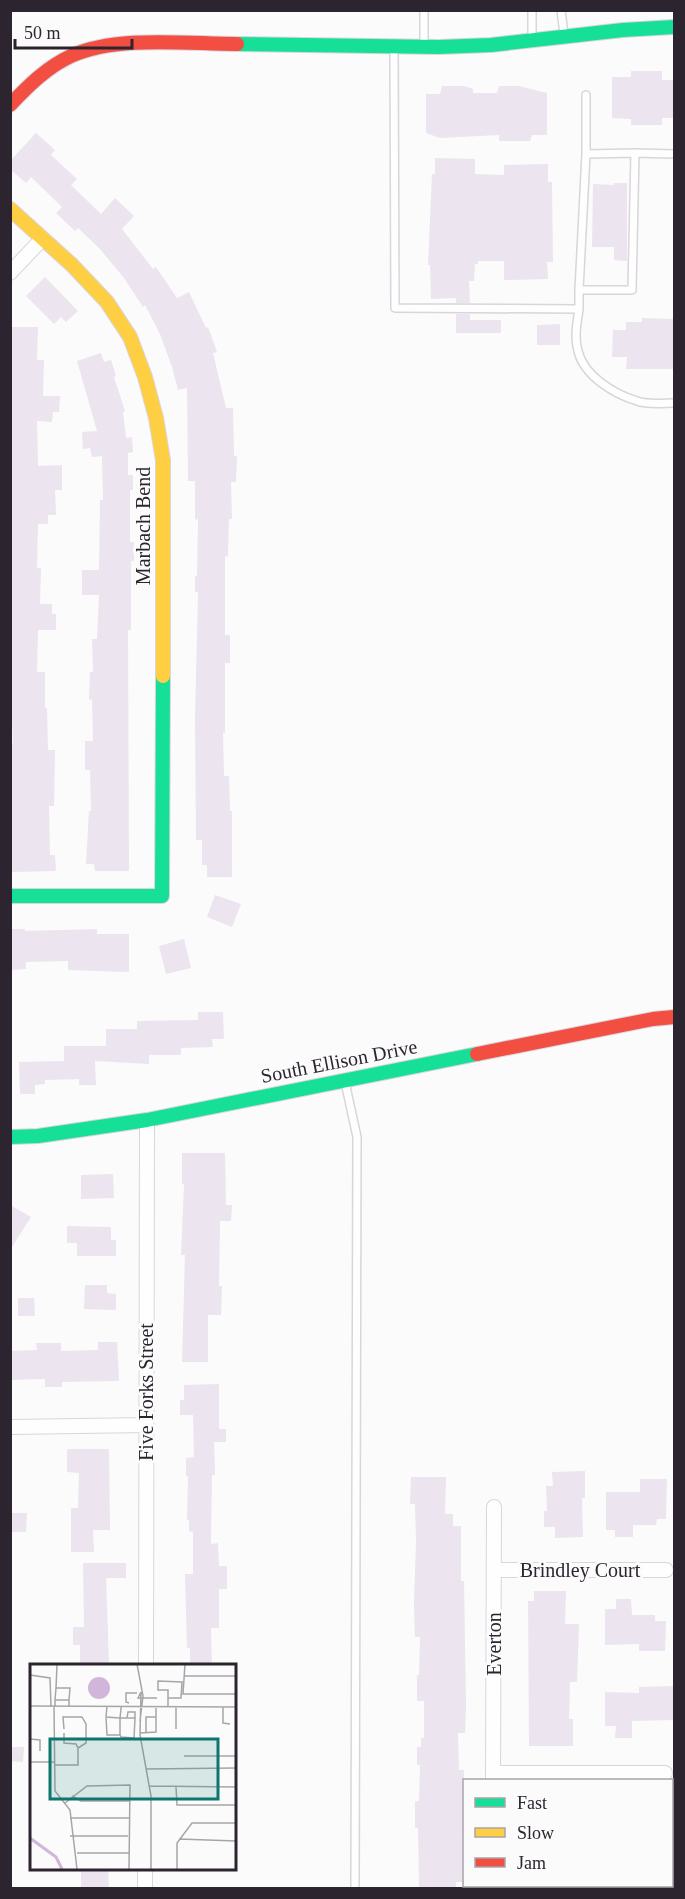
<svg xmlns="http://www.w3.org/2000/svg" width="685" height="1899" font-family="Georgia,serif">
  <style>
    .building { fill: #ece4ee }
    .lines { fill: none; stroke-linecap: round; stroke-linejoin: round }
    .lane-casing { stroke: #d9d5db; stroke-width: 10 }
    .street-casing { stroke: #d9d5db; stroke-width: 16 }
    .fast-casing { stroke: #d9d5db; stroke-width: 16 }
    .slow-casing { stroke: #d9d5db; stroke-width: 16 }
    .jam-casing { stroke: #d9d5db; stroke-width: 16 }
    .lane { stroke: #fefefe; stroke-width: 7 }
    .street { stroke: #fefefe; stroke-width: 14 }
    .fast { stroke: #16e098; stroke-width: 14 }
    .slow { stroke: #ffcf43; stroke-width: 14 }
    .jam { stroke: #f24e42; stroke-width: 14 }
    .labels { text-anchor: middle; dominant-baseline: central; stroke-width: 6; stroke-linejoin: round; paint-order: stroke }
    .street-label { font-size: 20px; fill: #2c242f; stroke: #fbfbfb }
    .inset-river { fill: none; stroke: #d2b5db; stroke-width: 3 }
    .inset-road { fill: none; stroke: #a8a5a9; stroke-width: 1.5 }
    .view { fill: #0f766e; fill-opacity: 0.15; stroke: #0f766e; stroke-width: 3 }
    .inset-edge { fill: none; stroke: #2c242f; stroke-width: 3 }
  </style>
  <rect width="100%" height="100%" fill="#fbfbfb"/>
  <!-- building -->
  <path class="building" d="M631 71H662V80H675V118H662V125H631V119L612 118V77H631Z
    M442 86H464L473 89V93H497L499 86H519L547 93V135H532L530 141H499V135L440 138 426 133V94H440Z
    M36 133 55 150 51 155 77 179 71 185 101 214 115 198 134 216 122 229 153 269 156 267 177 298 189 292 206 328 208 327 217 352 213 353 226 408H233L234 456H237L236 482H231L232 519H229L228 557 225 556V635H230V663H225V733H223L224 776H229L230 811H232V877H207V865H202V840H196L195 718 198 592H195V576H197L198 519 195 520V481H188L187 388 178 390 172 367 160 334 145 305 143 307 124 278 99 248 78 228 75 231 56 213 62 207 31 177 26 183 10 169V161Z
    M435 158 475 159V174L504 175V165L548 164V182H552L553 262H547L548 279 504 280V261H478V264H475L474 281H469L470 303H456V298L431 299 430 265H428L432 174H435Z
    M614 183H627V261L614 260V247H592L593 184 614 185Z
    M45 277 78 311 66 322 61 317 54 324 26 296Z
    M456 314H470V320H501V333H456Z
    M642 318 675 319V369H626L627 357H612L613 330H626V322H642Z
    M560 324V345H537V325Z
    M10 327H38L37 360H44L43 396H60L59 412H53L52 422 37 421 38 466 62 465V490H55L56 515H48V524H38L37 568H41L40 604H52V614H56V630H38L37 672H45V708H47L48 750H55L54 806H49L50 855H55L56 871 11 872V743H13L10 663Z
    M101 353 104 362 111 360 116 376 114 377 125 411 123 412 126 438 132 437 133 452 128 453V475H133V490H130V542H134V561H131V630H128L129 871H95L94 864H86L89 811H91L90 770H85V741H93L92 700 89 699 90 672H93L92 639H97L99 595H82V570H99L100 500H103L102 456 92 457 90 448 83 449 82 432 97 431 77 361Z
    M215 895 241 904 232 927 207 917Z
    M10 929H25V931L97 929V934H129V972L68 970V961L26 962V969L10 970Z
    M184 939 191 968 166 974 159 946Z
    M198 1012H223L224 1039H212L213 1047 181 1048V1055H149V1064L95 1061 96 1085H79V1079L45 1080V1084L35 1085V1094H20L19 1062 64 1061V1046H106V1029H137V1021L198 1020Z
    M182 1153H225L226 1205H232L231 1221H220L219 1286H222L221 1315H208V1362H182L185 1255H181L184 1184H182Z
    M113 1174 114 1198 81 1199V1175Z
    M10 1205 31 1217 10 1250Z
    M67 1226 111 1227V1240H116V1256H77V1243H67Z
    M85 1285H107V1293L116 1294V1310L84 1309Z
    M18 1298H34L35 1316H18Z
    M98 1342H117L119 1381 62 1382V1387H45V1379L10 1380V1351L37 1350 36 1343H61V1351L98 1350Z
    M219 1384V1429H226V1442H214L215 1475H212L211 1544 218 1543 219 1566H227V1589H219V1628H211L212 1665H190V1648H187L185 1574H193V1532L189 1531V1520H187L188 1476H186V1458L194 1457 193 1415H180V1400H184V1385Z
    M67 1449H109L110 1530H93L94 1552H71V1508H78L79 1473 67 1472Z
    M585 1471V1498H582L583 1537 555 1538V1527H544V1511H547L546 1486H553L552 1472Z
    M411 1477H446L445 1514H453V1526H461V1581H464L466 1706 465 1733H458L459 1770H464V1829H462L465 1882H456V1888H419L418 1828H415V1801H419L420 1765H417V1747H421V1738H424V1701H417V1675H419L420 1637H415L414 1603 416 1542 415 1504H410Z
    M640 1479H667L666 1519H657L656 1525H633V1537H615V1530H606V1492H640Z
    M10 1513H27L26 1532H10Z
    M83 1563H126V1578H106L109 1665H80V1645H73V1627H84Z
    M534 1591H566L565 1624H579L577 1682H570L569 1719H573V1746H529L528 1601H534Z
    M616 1599H631L632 1615H655V1621H666L665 1651H639V1644L605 1645V1609H616Z
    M675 1686V1720L632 1721V1738H615L616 1726H605V1692L639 1693V1687Z
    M10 1747H24L23 1762 10 1761Z
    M81 1868H108L109 1888H81Z"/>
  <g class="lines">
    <!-- lane casing -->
    <g class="lane-casing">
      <path id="lane" d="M424 10V44
        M561 10 564 34
        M532 38V10
        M394 49 395 308 579 309C577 323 574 337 578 351 584 376 614 394 637 401 648 405 663 403 674 403
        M586 95V154L635 153
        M579 290 586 154
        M579 309V290H632L635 153 674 154
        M345 1082 357 1137 355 1888"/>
    </g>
    <!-- street casing -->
    <g class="street-casing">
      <path id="street" d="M10 273 42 239
        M10 1427 146 1425
        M494 1570H666
        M146 1665 147 1120
        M493 1773H665
        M493 1780 494 1507
        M145 1888V1868
        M493 1888V1886"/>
    </g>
    <!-- fast casing -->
    <g class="fast-casing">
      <path id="fast" d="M237 44 439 47 491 45 623 30 674 27
        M10 896H162L163 676
        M10 1137 38 1136 147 1120 477 1054"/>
    </g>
    <!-- slow casing -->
    <g class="slow-casing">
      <path id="slow" d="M10 209 72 265 107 302 130 337 145 377 156 418 163 460V676"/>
    </g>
    <!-- jam casing -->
    <g class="jam-casing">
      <path id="jam" d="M10 105C28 86 47 67 71 56 117 35 188 44 237 44
        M477 1054 653 1019 674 1017"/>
    </g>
    <!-- lane -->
    <use href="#lane" class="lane"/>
    <!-- street -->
    <use href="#street" class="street"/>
    <!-- fast -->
    <use href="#fast" class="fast"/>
    <!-- slow -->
    <use href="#slow" class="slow"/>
    <!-- jam -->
    <use href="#jam" class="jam"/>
  </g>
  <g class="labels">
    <!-- street labels -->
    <g class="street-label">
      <text transform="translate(143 526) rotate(-90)">Marbach Bend</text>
      <text transform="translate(339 1061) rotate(-11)">South Ellison Drive</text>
      <text transform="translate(146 1392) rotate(-90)">Five Forks Street</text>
      <text x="580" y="1570">Brindley Court</text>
      <text transform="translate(494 1644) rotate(-90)">Everton</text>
    </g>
  </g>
  <!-- overview -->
  <g transform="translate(30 1664)">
    <rect width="206" height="206" fill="#fbfbfb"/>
    <path d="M58 24a11 11 0 1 1 22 0a11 11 0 1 1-22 0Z" fill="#d2b5db"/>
    <path class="inset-river" d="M0 174 26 193 32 205"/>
    <path class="inset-road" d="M107 0 113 32 110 57M155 0 153 30H206M0 11 20 14 21 42M154 12H206M26 24 27 0M111 28 110 71 121 132V205M111 28 108 34H127M138 34H151L152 18 128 17V26H138V43M25 36 26 24H40L39 36M99 39 96 38V29H107M0 42 206 43M24 42 25 127 40 146 47 205M25 42V36H39V42M77 42 76 53 90 54H105L104 74 91 73 90 71V54L91 45V42M193 43V59L200 60M76 53 77 71H90M97 54 98 48H105V54M146 65V43M116 68V53H126M34 69V79L46 80 48 84M110 69 126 68V44M0 75 10 76V87M154 92H206M0 98H25M25 101H48V84L56 79V60L52 53H33L34 65M116 105 206 104M119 122 206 123M146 123 147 141H206M42 132 51 137H100M35 139 57 122 100 121 99 205M40 154H99M40 172H98M149 175 206 177M47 189H99M147 205V179L162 159H206"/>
    <path class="view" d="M20 75H188V135H20Z"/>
    <rect width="206" height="206" class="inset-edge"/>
  </g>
  <!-- border -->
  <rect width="685" height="1899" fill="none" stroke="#2c242f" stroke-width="24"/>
  <!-- legend -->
  <rect x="463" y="1779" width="210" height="108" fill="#fbfbfb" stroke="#a8a5a9" stroke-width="1.5"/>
  <rect x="475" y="1798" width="30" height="9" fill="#16e098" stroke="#a8a5a9" stroke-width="1.5"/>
  <text x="517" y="1809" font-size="18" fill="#2c242f">Fast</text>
  <rect x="475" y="1828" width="30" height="9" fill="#ffcf43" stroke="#a8a5a9" stroke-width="1.5"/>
  <text x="517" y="1839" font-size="18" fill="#2c242f">Slow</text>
  <rect x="475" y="1858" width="30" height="9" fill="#f24e42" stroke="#a8a5a9" stroke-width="1.5"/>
  <text x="517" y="1869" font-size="18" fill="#2c242f">Jam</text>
  <!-- scale -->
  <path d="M15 39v9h117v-9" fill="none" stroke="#2c242f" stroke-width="3"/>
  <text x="24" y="39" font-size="18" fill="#2c242f" stroke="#fbfbfb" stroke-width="4.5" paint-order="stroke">50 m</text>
</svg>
